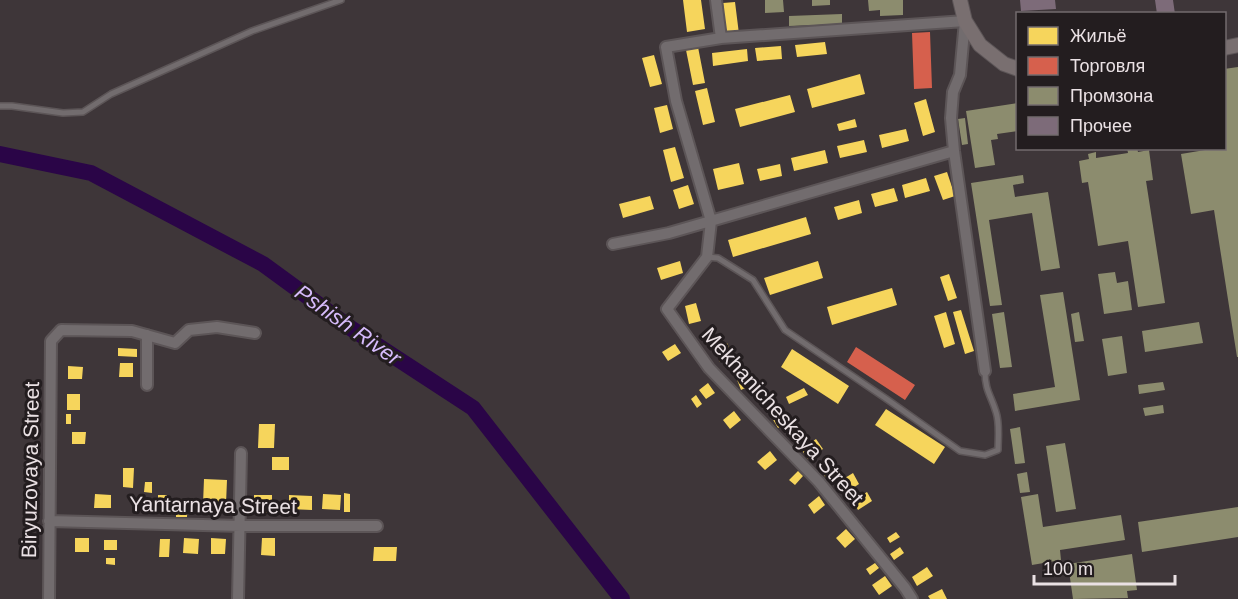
<svg xmlns="http://www.w3.org/2000/svg" width="1238" height="599" font-family="Helvetica,sans-serif">
  <style>
    .homes { fill: #f6d55c }
    .shops { fill: #d6604d }
    .industry { fill: #8c8c6e }
    .lines { fill: none; stroke-linecap: round; stroke-linejoin: round }
    .river { stroke: #2a0547; stroke-width: 16 }
    .building { fill: #7d6b79 }
    .lane-casing { stroke: #5c5557; stroke-width: 8 }
    .street-casing { stroke: #5c5557; stroke-width: 14 }
    .secondary-casing { stroke: #5c5557; stroke-width: 16 }
    .lane { stroke: #726c6e; stroke-width: 5 }
    .street { stroke: #726c6e; stroke-width: 10 }
    .secondary { stroke: #796f70; stroke-width: 14 }
    .labels { text-anchor: middle; dominant-baseline: central; stroke-width: 6; stroke-linejoin: round; paint-order: stroke }
    .street-label { font-size: 21px; fill: #eae1e4; stroke: #231d1f }
    .water-label { font-size: 22px; font-style: italic; fill: #d6bbfb; stroke: #231d1f }
  </style>
  <rect width="100%" height="100%" fill="#3e3639"/>
  <!-- homes -->
  <path class="homes" d="M683 0H701L705 29 687 32Z
    M735 2 739 34 726 35 723 3Z
    M825 42 827 54 797 57 795 45Z
    M781 46 782 59 757 61 755 48Z
    M698 47 705 83 693 85 686 50Z
    M747 49 748 61 713 66 712 53Z
    M654 55 662 84 650 87 642 58Z
    M860 74 865 94 812 108 807 89Z
    M707 88 715 122 703 125 695 91Z
    M790 95 795 112 740 127 735 109Z
    M926 99 935 132 923 136 914 103Z
    M667 105 673 129 660 133 654 108Z
    M855 119 857 127 839 131 837 124Z
    M906 129 909 141 882 148 879 135Z
    M864 140 867 152 840 158 837 146Z
    M675 147 684 178 671 182 663 150Z
    M825 150 828 163 794 171 791 158Z
    M739 163 744 184 718 190 713 169Z
    M780 164 782 176 760 181 757 169Z
    M947 172 955 196 943 200 934 176Z
    M926 178 930 191 905 198 902 185Z
    M688 185 694 204 679 209 673 190Z
    M894 188 898 201 875 207 871 194Z
    M650 196 654 209 623 218 619 204Z
    M859 200 862 213 838 220 834 207Z
    M806 217 811 234 733 257 728 240Z
    M680 261 683 273 661 280 657 268Z
    M818 261 823 278 770 295 764 278Z
    M949 274 957 298 948 301 940 277Z
    M892 288 897 305 832 325 827 307Z
    M696 303 701 321 689 324 685 306Z
    M961 310 974 351 965 354 953 312Z
    M946 312 955 344 944 348 934 316Z
    M727 343 733 356 720 362 715 349Z
    M675 344 681 353 668 361 662 352Z
    M118 348 137 349V357L118 356Z
    M792 349 849 386 838 404 781 367Z
    M120 363H133V377H119Z
    M68 366 83 367 82 379H68Z
    M746 373 751 385 741 390 736 377Z
    M708 383 715 393 706 399 699 390Z
    M804 388 808 395 789 404 786 397Z
    M67 394H80V410H67Z
    M696 395 702 404 697 408 691 399Z
    M776 402 787 422 778 428 766 408Z
    M886 409 945 447 934 464 875 425Z
    M734 411 741 420 730 429 723 420Z
    M66 414H71V424H66Z
    M259 424H275L274 448H258Z
    M72 432H86L85 444H72Z
    M816 439 823 449 808 459 801 449Z
    M770 451 777 460 765 470 757 462Z
    M272 457H289V470H272Z
    M832 465 836 472 826 478 822 472Z
    M123 468H134L133 488 123 487Z
    M798 471 803 476 795 485 789 480Z
    M853 473 859 484 847 492 840 481Z
    M204 479 227 480 226 504H203Z
    M145 482H152V493L144 492Z
    M867 492 872 501 858 510 853 501Z
    M344 493 350 494V512H344Z
    M95 494 111 495V508H94Z
    M323 494 341 495 340 510 322 509Z
    M158 495H167V508H158Z
    M254 495H272V513H254Z
    M289 495 312 496V510L289 509Z
    M819 496 825 505 814 514 808 505Z
    M176 499H188L187 517H176Z
    M846 529 855 539 845 548 836 538Z
    M896 532 900 537 890 543 887 538Z
    M75 538H89V552H75Z
    M184 538 199 539 198 554 183 553Z
    M211 538 226 539 225 554H211Z
    M262 538H275V556L261 555Z
    M160 539H170L169 557H159Z
    M104 540H117V550H104Z
    M374 547H397L396 561H373Z
    M900 547 904 553 894 560 890 554Z
    M106 558H115V565L106 564Z
    M875 563 879 568 870 575 866 569Z
    M927 567 933 576 917 586 912 577Z
    M885 576 892 586 879 595 872 585Z
    M942 589 947 599H930L928 596Z"/>
  <!-- shops -->
  <path class="shops" d="M930 32 932 88 914 89 912 33Z
    M856 347 915 385 905 400 847 362Z"/>
  <!-- industry -->
  <path class="industry" d="M765 0H783L784 12 765 13Z
    M812 0H830V5L812 6Z
    M868 0H903V15L880 16V10L869 11Z
    M842 14V24L789 26V16Z
    M1238 67V357H1237L1214 210 1191 214 1181 154 1205 150 1204 148H1224V69Z
    M1018 103V131L997 134 998 139 991 140 995 165 975 168 966 111Z
    M965 118 968 144 962 145 958 119Z
    M1127 148H1137L1138 152 1149 150 1153 180 1146 181 1165 303 1138 307 1128 241 1098 246 1088 182 1082 183 1079 161 1089 159 1088 154 1096 152V158L1128 153Z
    M1023 175 1024 183 1013 185 1015 197 1048 192 1060 268 1041 271 1032 213 989 220 1002 305 990 306 971 183Z
    M1115 272 1117 283 1128 281 1132 310 1104 314 1098 274Z
    M1063 292 1080 400 1015 411 1013 394 1055 387 1040 295Z
    M1004 312 1012 367 1000 368 992 314Z
    M1079 312 1084 341 1075 342 1071 314Z
    M1199 322 1203 343 1145 352 1142 331Z
    M1122 336 1127 373 1108 376 1102 339Z
    M1163 382 1165 390 1139 394 1138 385Z
    M1163 405 1164 413 1145 416 1143 408Z
    M1020 427 1025 463 1015 464 1010 429Z
    M1065 443 1076 509 1056 512 1046 446Z
    M1027 472 1030 492 1020 493 1017 474Z
    M1038 494 1043 527 1121 515 1125 540 1060 550 1061 560 1032 565 1021 497Z
    M1238 507V537L1142 552 1138 522Z
    M1132 554 1137 590 1127 591 1128 598 1073 599 1068 564Z"/>
  <g class="lines">
    <!-- river -->
    <path class="river" d="M0 154 91 173 263 264 352 329 473 408 622 599"/>
  </g>
  <!-- building -->
  <path class="building" d="M1020 0H1055L1056 9 1021 11Z
    M1155 0H1173L1175 14H1157Z"/>
  <g class="lines">
    <!-- lane casing -->
    <g class="lane-casing">
      <path id="lane" d="M0 106H12L63 113 83 112 111 94 252 31 341 0
        M707 257 718 258 753 280 785 330 888 400 960 451 985 455 998 450C998 438 1000 424 996 412 991 395 985 391 985 371"/>
    </g>
    <!-- street casing -->
    <g class="street-casing">
      <path id="street" d="M716 0 721 38
        M613 244 669 233 954 151
        M147 335V385
        M49 521 241 526H377
        M49 599 51 341 61 330 132 331 175 343 189 330 217 327 255 333
        M238 599 241 453
        M912 599 905 588 819 482 709 368 667 309 707 257 711 221 676 101 666 47 721 38 965 21 960 75 953 92 951 118 954 151 985 371"/>
    </g>
    <!-- secondary casing -->
    <g class="secondary-casing">
      <path id="secondary" d="M960 0 965 21 980 45 1004 64 1018 69
        M1224 48 1238 45"/>
    </g>
    <!-- lane -->
    <use href="#lane" class="lane"/>
    <!-- street -->
    <use href="#street" class="street"/>
    <!-- secondary -->
    <use href="#secondary" class="secondary"/>
  </g>
  <g class="labels">
    <!-- street labels -->
    <g class="street-label">
      <text transform="translate(783 416) rotate(48)">Mekhanicheskaya Street</text>
      <text transform="translate(30 470) rotate(-89)">Biryuzovaya Street</text>
      <text transform="translate(213 505) rotate(1)">Yantarnaya Street</text>
    </g>
    <!-- water labels -->
    <g class="water-label">
      <text transform="translate(348 325) rotate(35)">Pshish River</text>
    </g>
  </g>
  <!-- legend -->
  <rect x="1016" y="12" width="210" height="138" fill="#231d1f" stroke="#736b6e" stroke-width="1.5"/>
  <rect x="1028" y="27" width="30" height="18" fill="#f6d55c" stroke="#736b6e" stroke-width="1.5"/>
  <text x="1070" y="42" font-size="18" fill="#eae1e4">Жильё</text>
  <rect x="1028" y="57" width="30" height="18" fill="#d6604d" stroke="#736b6e" stroke-width="1.5"/>
  <text x="1070" y="72" font-size="18" fill="#eae1e4">Торговля</text>
  <rect x="1028" y="87" width="30" height="18" fill="#8c8c6e" stroke="#736b6e" stroke-width="1.5"/>
  <text x="1070" y="102" font-size="18" fill="#eae1e4">Промзона</text>
  <rect x="1028" y="117" width="30" height="18" fill="#7d6b79" stroke="#736b6e" stroke-width="1.5"/>
  <text x="1070" y="132" font-size="18" fill="#eae1e4">Прочее</text>
  <!-- scale -->
  <path d="M1034 575v9h141v-9" fill="none" stroke="#eae1e4" stroke-width="3"/>
  <text x="1043" y="575" font-size="18" fill="#eae1e4" stroke="#231d1f" stroke-width="4.5" paint-order="stroke">100 m</text>
</svg>
